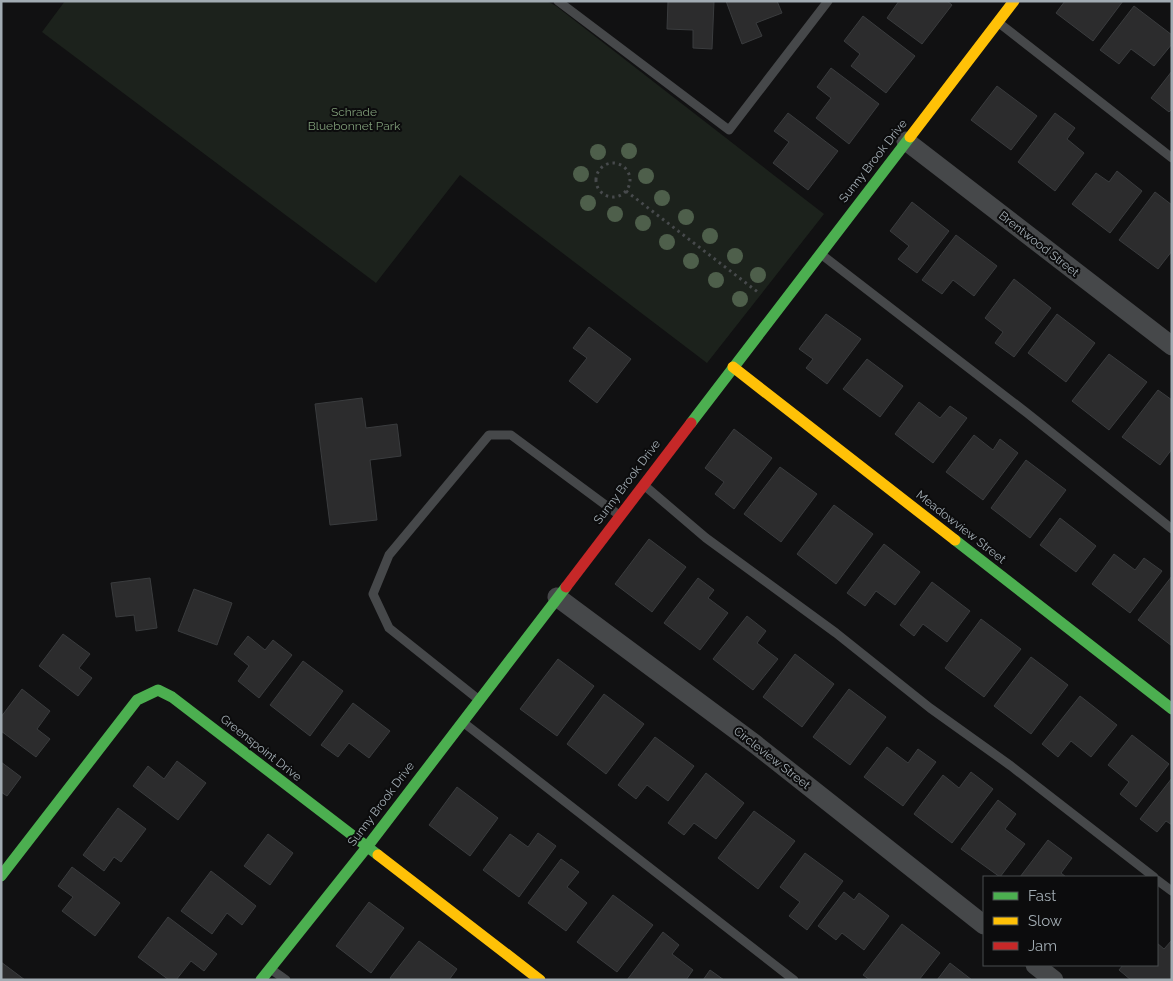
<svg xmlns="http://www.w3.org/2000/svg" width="1173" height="981" font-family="Raleway,sans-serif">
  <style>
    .green { fill: #1c221c }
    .building { fill: #2c2c2d; stroke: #3a3c3e }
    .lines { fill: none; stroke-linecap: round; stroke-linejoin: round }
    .path { stroke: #474a4c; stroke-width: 3; stroke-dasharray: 2.5 4; stroke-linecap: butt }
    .lane { stroke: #46484a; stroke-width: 9 }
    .street { stroke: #46484a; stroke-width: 19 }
    .fast { stroke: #4caf50; stroke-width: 11 }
    .slow { stroke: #ffc107; stroke-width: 11 }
    .jam { stroke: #c62828; stroke-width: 11 }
    .tree { fill: #4e5f4b }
    .labels { text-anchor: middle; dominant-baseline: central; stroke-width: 4; stroke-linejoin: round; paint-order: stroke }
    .park-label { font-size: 12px; fill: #809e79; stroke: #0c0c0d }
    .street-label { font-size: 12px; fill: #a2acb3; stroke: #0c0c0d }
  </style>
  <rect width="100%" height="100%" fill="#111112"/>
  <!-- green -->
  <path class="green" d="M65 1H547L556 6 824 214 707 363 460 175 376 283 42 32Z"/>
  <!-- building -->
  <path class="building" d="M668 1H714L712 49 693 48V30L667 29Z
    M726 1H777L782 13 756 23 762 36 742 44Z
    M899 1H947L952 5 922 44 887 18Z
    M1065 1H1123L1093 41 1056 13Z
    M1134 6 1172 35V44L1154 66 1131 49 1119 64 1100 50Z
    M863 16 915 56 886 93 851 66 860 54 844 41Z
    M831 68 879 104 849 144 816 118 831 98 817 87Z
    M1172 71V109L1169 112 1151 98Z
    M997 86 1037 116 1011 150 971 120Z
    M788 113 838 151 808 190 773 163 789 142 774 131Z
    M1055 113 1075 128 1067 139 1084 153 1055 191 1018 162Z
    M1117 171 1142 191 1110 233 1072 204 1096 173 1109 182Z
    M1155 192 1172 205V251L1158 269 1119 240Z
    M912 202 949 231 917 273 898 259 909 246 890 231Z
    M956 235 997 266 974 296 953 280 942 294 922 280Z
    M1014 279 1051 308 1014 357 995 343 1003 332 985 318Z
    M826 314 861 339 827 384 806 368 813 359 799 349Z
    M1057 314 1095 343 1066 382 1028 353Z
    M589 327 631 359 597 403 569 381 587 358 573 348Z
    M1109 354 1147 382 1109 430 1072 401Z
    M867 359 903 386 880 417 843 389Z
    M1158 390 1172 400V449L1160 465 1122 437Z
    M362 398 366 428 397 424 401 456 370 460 377 520 330 525 315 404Z
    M919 402 940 418 950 406 967 418 933 463 895 434Z
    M734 429 772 458 734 509 715 494 724 482 705 468Z
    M974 435 993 450 1000 439 1018 453 983 500 946 472Z
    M1026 460 1066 490 1030 538 991 508Z
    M780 467 817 494 781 542 744 514Z
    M834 505 873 534 836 584 797 554Z
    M1060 518 1096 546 1076 572 1040 545Z
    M649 539 686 567 652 612 615 584Z
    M884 544 920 572 895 605 876 591 865 606 847 593Z
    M1114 554 1135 570 1144 558 1162 571 1130 613 1092 584Z
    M1172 576V646L1138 620Z
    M150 578 157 628 136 631 134 615 116 617 111 583Z
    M698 578 714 590 708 598 728 613 700 650 664 623Z
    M932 582 970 611 947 642 923 624 914 636 900 625Z
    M194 589 232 603 217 645 178 631Z
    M747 616 766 631 757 643 778 659 753 690 713 659Z
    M981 619 1021 649 984 697 945 668Z
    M63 634 90 654 79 668 92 678 78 696 39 666Z
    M248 636 265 650 273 640 292 655 259 698 238 681 249 666 234 654Z
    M795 654 834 684 802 727 763 697Z
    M1031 657 1068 685 1031 734 994 706Z
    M558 659 594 686 557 736 520 709Z
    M303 661 343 691 310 736 270 705Z
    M22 689 50 711 37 729 50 739 36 757 1 731V717Z
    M849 689 886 717 850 765 813 737Z
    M604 694 644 724 606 774 567 744Z
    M1080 696 1117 725 1091 757 1071 741 1058 757 1042 744Z
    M353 703 390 731 369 758 349 743 338 757 321 745Z
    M1132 735 1169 764 1136 807 1120 794 1129 782 1108 765Z
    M655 737 694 766 668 801 647 785 636 799 618 785Z
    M887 747 908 763 918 749 936 762 903 806 864 777Z
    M177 761 206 783 178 820 133 786 148 766 164 779Z
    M1 762 21 777 7 796 1 792Z
    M971 772 993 789 952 843 914 814 943 775 959 788Z
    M706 773 744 803 716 839 694 823 684 835 668 823Z
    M1172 778V825L1166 821 1157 832 1140 819Z
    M457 787 498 818 470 856 429 825Z
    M998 800 1016 814 1005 829 1025 844 1000 877 961 849Z
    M118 808 146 829 121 862 114 857 104 871 83 855Z
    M754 811 795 841 758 889 718 858Z
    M538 833 556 846 519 897 483 870 510 834 528 847Z
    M268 834 293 853 270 885 244 866Z
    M1048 840 1072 858 1061 873 1066 877H1020Z
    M805 853 843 881 807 930 789 916 800 902 780 887Z
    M561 859 579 872 567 887 587 903 566 931 528 903Z
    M72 867 120 903 95 936 62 911 73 897 58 886Z
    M211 871 256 906 242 925 227 913 212 934 181 911Z
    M844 892 854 900 859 893 889 916 864 950 842 933 836 940 818 926Z
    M613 895 653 925 617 972 577 942Z
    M369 902 404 928 371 973 336 946Z
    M168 917 217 954 204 971 191 961 176 980H169L138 957Z
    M902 924 940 953 919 980H870L863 975Z
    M663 932 679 945 672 954 693 970 686 980H627Z
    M1172 940V980H1131L1119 970 1123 965H1157V943L1164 949Z
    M419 941 457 969 449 980H393L390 978Z
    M1 962 25 980H1Z
    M950 963 972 980H937Z
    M710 970 724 980H703Z"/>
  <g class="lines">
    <!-- path -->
    <path class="path" d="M596 180a17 17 0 1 1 34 0a17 17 0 1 1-34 0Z
      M626 191 759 293"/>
    <!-- lane -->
    <path class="lane" d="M558 1 729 130 828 1
      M999 23 1172 158
      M822 255 1027 413 1172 529
      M645 486 706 538 836 633 930 708 1011 766 1154 877
      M478 699 389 628 373 594 389 555 489 435H511L619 515
      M464 723 794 980
      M1157 880 1172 891
      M272 970 286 980"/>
    <!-- street -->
    <path class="street" d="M906 141 1172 346
      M557 597 755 744 984 925
      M1035 965 1054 980"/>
    <!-- fast -->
    <path class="fast" d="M691 423 910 137
      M955 540 1172 709
      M1 876 137 700 158 690 172 697 378 855
      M261 980 367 847 566 587"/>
    <!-- slow -->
    <path class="slow" d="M910 137 1014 1
      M733 367 955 540
      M378 855 540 980"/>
    <!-- jam -->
    <path class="jam" d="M566 587 691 423"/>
  </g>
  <!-- trees -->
  <g class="tree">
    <circle cx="629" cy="151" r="8"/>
    <circle cx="598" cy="152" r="8"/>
    <circle cx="581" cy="174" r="8"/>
    <circle cx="646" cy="176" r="8"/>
    <circle cx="662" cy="198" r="8"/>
    <circle cx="588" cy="203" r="8"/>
    <circle cx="615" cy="214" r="8"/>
    <circle cx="686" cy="217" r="8"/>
    <circle cx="643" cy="223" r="8"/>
    <circle cx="710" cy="236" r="8"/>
    <circle cx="667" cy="242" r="8"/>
    <circle cx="735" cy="256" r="8"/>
    <circle cx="691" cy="261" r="8"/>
    <circle cx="758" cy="275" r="8"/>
    <circle cx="716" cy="280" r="8"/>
    <circle cx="740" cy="299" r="8"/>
  </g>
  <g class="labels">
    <!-- park labels -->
    <g class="park-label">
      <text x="354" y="112">Schrade<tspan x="354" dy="14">Bluebonnet Park</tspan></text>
    </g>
    <!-- street labels -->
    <g class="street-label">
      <text transform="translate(873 161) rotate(-52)">Sunny Brook Drive</text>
      <text transform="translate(1039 244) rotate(38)">Brentwood Street</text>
      <text transform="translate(627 482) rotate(-53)">Sunny Brook Drive</text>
      <text transform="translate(961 527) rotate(38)">Meadowview Street</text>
      <text transform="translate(261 748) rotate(38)">Greenspoint Drive</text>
      <text transform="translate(772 758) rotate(38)">Circleview Street</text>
      <text transform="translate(381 804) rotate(-53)">Sunny Brook Drive</text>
    </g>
  </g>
  <!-- border -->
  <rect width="1173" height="981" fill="none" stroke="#a2acb3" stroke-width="5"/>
  <!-- legend -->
  <rect x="983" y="876" width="175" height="90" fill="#0c0c0d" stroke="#484c4f"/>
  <rect x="993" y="892" width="25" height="8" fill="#4caf50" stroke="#484c4f"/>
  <text x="1028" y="901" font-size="15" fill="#a2acb3">Fast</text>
  <rect x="993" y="917" width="25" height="8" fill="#ffc107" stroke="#484c4f"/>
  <text x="1028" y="926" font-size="15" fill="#a2acb3">Slow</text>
  <rect x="993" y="942" width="25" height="8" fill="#c62828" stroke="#484c4f"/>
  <text x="1028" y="951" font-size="15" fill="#a2acb3">Jam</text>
</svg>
